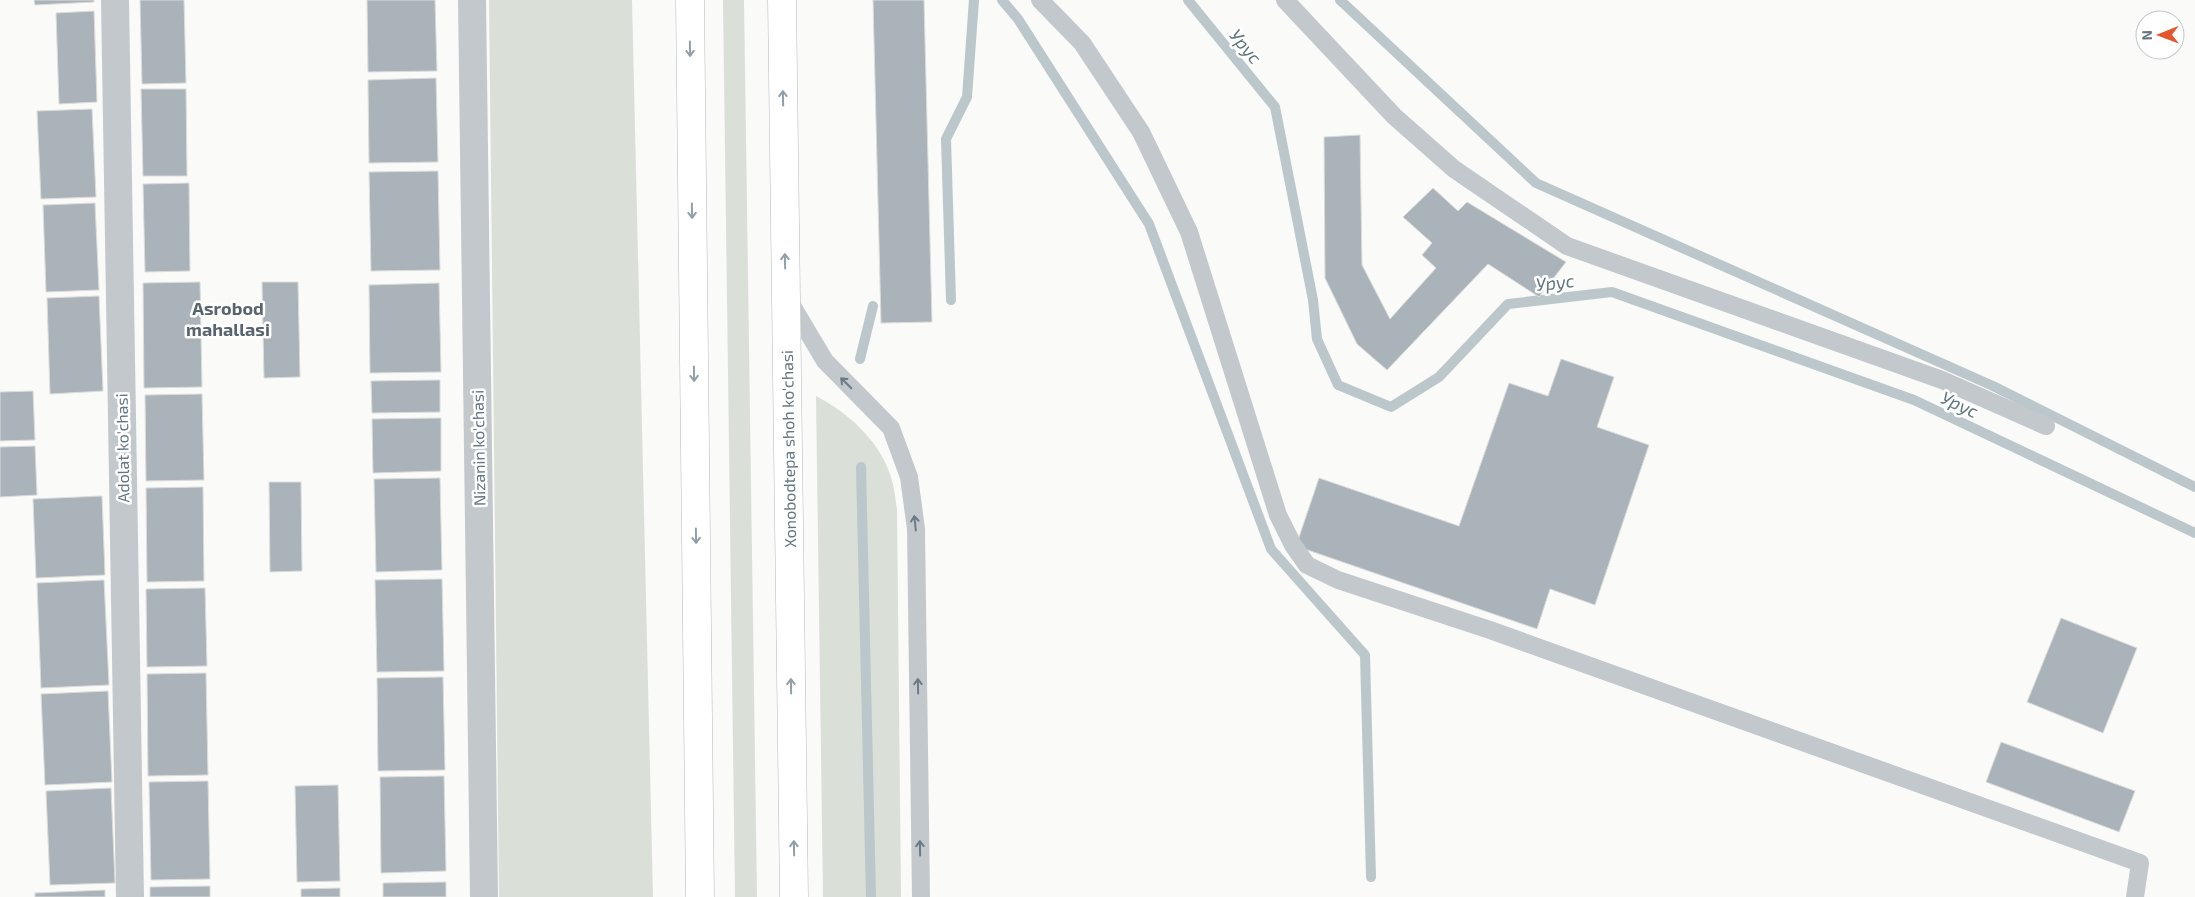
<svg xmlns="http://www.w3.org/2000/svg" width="2195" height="897" font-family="'Exo 2',sans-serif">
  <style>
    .green { fill: #dadfd7 }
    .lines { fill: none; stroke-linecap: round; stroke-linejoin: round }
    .stream { stroke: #bbc7cb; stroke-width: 10 }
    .building { fill: #aab3b9; stroke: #dcdcda }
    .trunk-casing { stroke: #b4b9bd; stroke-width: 29 }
    .service { stroke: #c3c8cc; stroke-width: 18 }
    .minor { stroke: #c3c8cc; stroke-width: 28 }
    .trunk { stroke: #fff; stroke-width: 28 }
    .oneway { stroke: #939fa8 }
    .oneway2 { stroke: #6a7a87 }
    .labels { text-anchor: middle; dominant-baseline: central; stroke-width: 5; stroke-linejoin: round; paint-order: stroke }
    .street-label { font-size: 16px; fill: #657683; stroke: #fff }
    .water-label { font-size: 18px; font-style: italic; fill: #60757c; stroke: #fff }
    .neighbourhood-label { font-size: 18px; font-weight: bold; fill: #57646e; stroke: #fff }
  </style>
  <rect width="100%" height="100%" fill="#fafaf8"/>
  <!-- green -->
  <path class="green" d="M489 0H632L653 897H499Z
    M723 0H744L757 897H735Z
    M816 396C847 412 878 439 890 474 894 485 895 497 897 509L901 897H823Z"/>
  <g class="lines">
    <!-- stream -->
    <path class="stream" d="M1002 0 1018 19 1149 224 1271 549 1365 655 1371 877
      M1188 0 1275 107 1313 300 1317 339 1338 385 1391 407 1439 377 1508 304 1612 292 1914 400 2195 533
      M1340 0 1536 183 1993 386 2195 487
      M951 300 946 139 967 97 974 0
      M860 359 873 306
      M861 467 871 897"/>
  </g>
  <!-- building -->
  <path class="building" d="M34 0H94V2L35 5Z
    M140 0H184L186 83 142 84Z
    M367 0H435L437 71 368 72Z
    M873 0H924L932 322 881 323Z
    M94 11 97 102 59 104 56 13Z
    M436 78 438 162 369 163 368 80Z
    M141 89H186L187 176H143Z
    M92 109 96 197 41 199 37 111Z
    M1360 135 1362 265 1390 319 1436 268 1422 255 1432 243 1403 217 1433 188 1458 211 1467 202 1566 262 1539 297 1488 264 1387 370 1357 344 1325 278 1324 137Z
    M438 171 440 270 371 271 369 172Z
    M189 183 190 271 145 272 143 184Z
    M95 203 99 290 46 292 43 205Z
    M200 282 202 387 144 388 143 283Z
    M262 282H298L300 377 264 378Z
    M439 283 441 372 370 373 369 285Z
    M99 296 103 391 50 394 47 298Z
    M1561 359 1614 377 1597 427 1649 445 1595 605 1550 589 1537 629 1296 546 1319 478 1459 526 1509 383 1548 396Z
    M440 380V412L372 413 371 381Z
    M33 391 35 440 0 441V392Z
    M202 394 204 480 146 481 145 395Z
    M441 418V471L373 473 372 419Z
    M35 446 37 495 0 497V447Z
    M440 478 442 570 376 572 374 479Z
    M269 482H301L302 571 270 572Z
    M203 487 204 581 147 582 146 488Z
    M102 496 105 575 36 578 33 499Z
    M442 579 444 671 377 672 375 580Z
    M104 580 109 685 41 688 37 583Z
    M205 588 207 666 147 667 146 589Z
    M2061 618 2137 648 2103 733 2027 702Z
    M206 673 208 775 148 776 147 674Z
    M443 677 445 770 378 771 377 678Z
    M108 691 112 782 45 785 41 694Z
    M2001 742 2135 791 2119 832 1986 782Z
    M444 776 446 871 381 873 380 777Z
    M208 781 210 879 151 880 149 782Z
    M338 785 340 881 297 882 295 786Z
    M111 788 115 883 50 885 46 791Z
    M446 882V897H383V883Z
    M210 886V897H150V887Z
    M340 888V897H301V889Z
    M105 890V897H35V893Z"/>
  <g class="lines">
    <!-- trunk casing -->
    <g class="trunk-casing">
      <path id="trunk" d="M690 0 700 897
        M782 0 794 897"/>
    </g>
    <!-- service -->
    <path class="service" d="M1040 0 1082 43 1141 132 1189 232 1278 515 1293 545 1307 565 1338 580 1490 630 2140 863 2135 897
      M1285 0 1394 116 1454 169 1567 246 1942 380 2046 426
      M788 299 825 361 891 428 909 477 916 529 921 897"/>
    <!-- minor -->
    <path class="minor" d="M115 0 130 897
      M472 0 484 897"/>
    <!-- trunk -->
    <use href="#trunk" class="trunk"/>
  </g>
  <!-- one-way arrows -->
  <defs><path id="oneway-shaft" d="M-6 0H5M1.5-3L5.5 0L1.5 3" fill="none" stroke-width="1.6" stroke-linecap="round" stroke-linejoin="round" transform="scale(1.25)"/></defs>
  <g class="oneway">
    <use href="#oneway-shaft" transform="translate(690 49) rotate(89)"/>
    <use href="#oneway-shaft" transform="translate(783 98) rotate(-91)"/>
    <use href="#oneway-shaft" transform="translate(692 211) rotate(89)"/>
    <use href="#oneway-shaft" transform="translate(785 261) rotate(-91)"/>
    <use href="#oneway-shaft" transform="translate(694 374) rotate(89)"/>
    <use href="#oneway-shaft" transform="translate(696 536) rotate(89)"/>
    <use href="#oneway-shaft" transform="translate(791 686) rotate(-91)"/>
    <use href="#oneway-shaft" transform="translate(794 848) rotate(-91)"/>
  </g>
  <g class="oneway2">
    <use href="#oneway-shaft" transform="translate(846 383) rotate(-135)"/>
    <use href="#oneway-shaft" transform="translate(915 523) rotate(-96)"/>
    <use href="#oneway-shaft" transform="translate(918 686) rotate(-91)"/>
    <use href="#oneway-shaft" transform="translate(920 848) rotate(-91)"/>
  </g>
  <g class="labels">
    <!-- street labels -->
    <g class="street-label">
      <text transform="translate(122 448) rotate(-91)">Adolat ko'chasi</text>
      <text transform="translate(478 448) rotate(-91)">Nizanin ko'chasi</text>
      <text transform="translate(788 449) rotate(-91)">Xonobodtepa shoh ko'chasi</text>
    </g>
    <!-- water labels -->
    <g class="water-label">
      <text transform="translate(1246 46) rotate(51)">Урус</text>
      <text transform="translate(1555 282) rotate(-6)">Урус</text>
      <text transform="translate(1960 404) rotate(25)">Урус</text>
    </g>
    <!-- neighbourhood labels -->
    <g class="neighbourhood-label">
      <text x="228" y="308">Asrobod<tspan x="228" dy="21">mahallasi</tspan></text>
    </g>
  </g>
  <!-- north arrow -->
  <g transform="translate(2160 35) rotate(269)"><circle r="24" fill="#ffffff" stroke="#c1c8cd"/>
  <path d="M0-4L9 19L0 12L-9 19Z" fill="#e4572e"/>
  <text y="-8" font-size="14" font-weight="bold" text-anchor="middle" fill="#657683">N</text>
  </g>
</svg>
